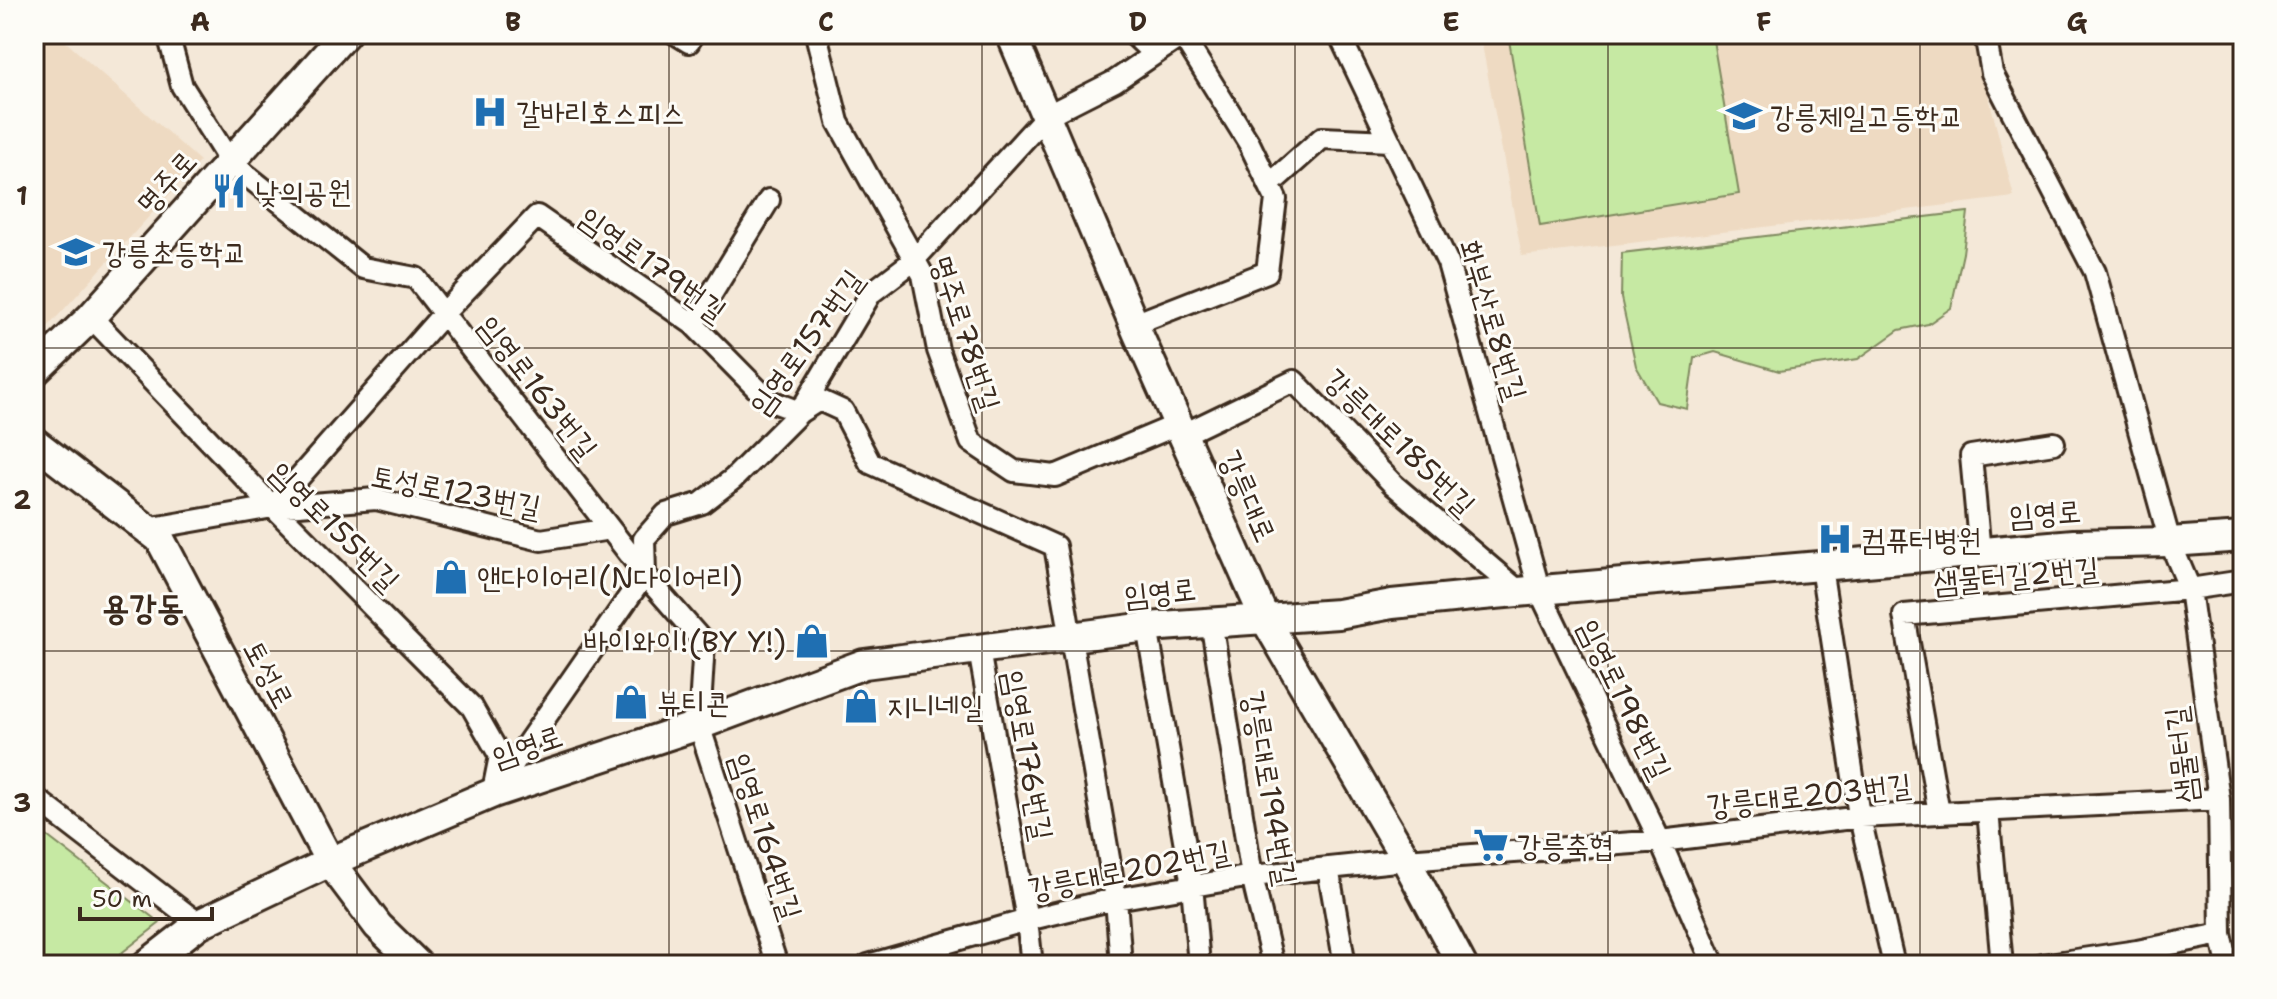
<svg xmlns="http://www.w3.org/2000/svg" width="2277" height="999" font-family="'Shantell Sans','Poor Story',sans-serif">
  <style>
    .built { fill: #eedac2 }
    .green { fill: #c6e9a3; stroke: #808a60; stroke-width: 2 }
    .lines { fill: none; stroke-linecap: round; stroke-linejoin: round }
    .street-casing { stroke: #3b2a1e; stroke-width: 26 }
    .secondary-casing { stroke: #3b2a1e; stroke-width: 34 }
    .street { stroke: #fdfcf7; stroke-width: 20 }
    .secondary { stroke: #fdfcf7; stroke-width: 28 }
    .grid { fill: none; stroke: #3b2a1e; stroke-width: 2; stroke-opacity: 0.55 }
    .labels { text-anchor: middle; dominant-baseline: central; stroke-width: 6; stroke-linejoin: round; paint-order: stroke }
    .poi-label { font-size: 30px; fill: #3b2a1e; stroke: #fdfcf7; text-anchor: start }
    .street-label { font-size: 30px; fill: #3b2a1e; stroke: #fdfcf7 }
    .quarter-label { font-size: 34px; font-weight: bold; fill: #3b2a1e; stroke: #fdfcf7 }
    .neatline { fill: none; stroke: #3b2a1e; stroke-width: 3 }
    .grid-label { font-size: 26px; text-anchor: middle; font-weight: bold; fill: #3b2a1e }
  </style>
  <rect width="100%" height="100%" fill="#f4e8d8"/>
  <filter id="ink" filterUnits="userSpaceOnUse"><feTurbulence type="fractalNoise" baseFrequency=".0125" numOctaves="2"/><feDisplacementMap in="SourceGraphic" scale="16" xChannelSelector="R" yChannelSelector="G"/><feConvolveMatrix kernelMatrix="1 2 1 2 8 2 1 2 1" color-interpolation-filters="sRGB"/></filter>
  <g filter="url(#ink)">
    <!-- built -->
    <path class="built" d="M34 34H57L200 161 34 342Z
      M1480 34H1973L2014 197 1522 256Z"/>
    <!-- green -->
    <path class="green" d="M1508 34H1712L1739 194 1540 226Z
      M1968 212 1963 253 1951 308 1928 324 1899 330 1858 359 1779 371 1715 352 1694 358 1687 409 1657 402 1636 366 1621 298 1622 253Z
      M34 826 160 923 106 965H34Z"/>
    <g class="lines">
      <!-- street casing -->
      <g class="street-casing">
        <path id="street" d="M168 34 182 86 230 162 363 268 416 278 655 587 704 643 699 725 777 965
          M676 34 689 42
          M816 34 838 122 923 275 938 350 971 442 1014 471 1055 476 1179 424
          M1133 34 1154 54
          M1339 34 1448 263 1540 592 1660 841 1714 965
          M1985 34 1992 73 2095 272 2170 542 2190 589 2219 799 2221 934 2228 965
          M1269 185 1322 138 1390 141
          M91 317 273 507 472 707 500 756 494 786
          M693 324 769 200
          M1134 324 1267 272 1276 199 1249 143 1182 35
          M1184 434 1294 381 1394 485 1522 594
          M273 507 443 314 537 216 693 324 768 400 800 412 819 400 843 411 870 463 1055 546 1116 899 1121 965
          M147 529 273 507 376 499 541 540 610 529
          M1980 553 1971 456 2054 443
          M1821 567 1858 809 1894 965
          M1211 621 1252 876 1273 965
          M1147 627 1192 885 1199 965
          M979 650 1027 920 1032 965
          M493 793 645 574 644 539 666 514 702 503 733 479 800 412 871 293 913 261 1046 116 1115 81 1184 34
          M34 797 199 924
          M1988 811 2002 965
          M1939 813 1904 615 2190 589 2243 581
          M1328 868 1345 965
          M868 965 1027 920 1110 900 1252 876 1406 860 1660 841 1861 817 2219 799
          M2042 965 2137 951 2221 934"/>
      </g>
      <!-- secondary casing -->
      <g class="secondary-casing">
        <path id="secondary" d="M1011 34 1138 334 1265 619 1406 860 1462 965
          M34 372 91 317 345 34
          M34 442 160 539 330 862 378 926 418 965
          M146 965 199 924 330 862 493 793 699 725 864 664 1147 627 1338 614 1392 604 1472 596 2074 544 2170 542 2243 537"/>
      </g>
      <!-- street -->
      <use href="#street" class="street"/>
      <!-- secondary -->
      <use href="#secondary" class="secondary"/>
    </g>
  </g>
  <!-- grid -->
  <path class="grid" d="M357 34V965M669 34V965M982 34V965M1295 34V965M1608 34V965M1920 34V965M34 348H2243M34 651H2243"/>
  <!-- icons -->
  <defs>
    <g id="hospital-bare" transform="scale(2.76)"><path d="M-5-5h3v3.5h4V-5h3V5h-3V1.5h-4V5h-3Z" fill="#1f6fb2" stroke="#fdfcf7" stroke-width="2.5" paint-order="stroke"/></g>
    <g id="school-bare" transform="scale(2.76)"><path d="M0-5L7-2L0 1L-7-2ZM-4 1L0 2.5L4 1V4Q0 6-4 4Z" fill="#1f6fb2" stroke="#fdfcf7" stroke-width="2.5" paint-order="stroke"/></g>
    <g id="restaurant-bare" transform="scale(2.76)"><path d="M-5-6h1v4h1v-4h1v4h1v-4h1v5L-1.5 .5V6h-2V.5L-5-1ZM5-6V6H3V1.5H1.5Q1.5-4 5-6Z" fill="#1f6fb2" stroke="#fdfcf7" stroke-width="2.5" paint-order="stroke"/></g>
    <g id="shop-bare" transform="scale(2.76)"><path d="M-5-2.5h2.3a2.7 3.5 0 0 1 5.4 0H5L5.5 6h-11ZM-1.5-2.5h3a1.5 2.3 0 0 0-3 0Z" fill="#1f6fb2" stroke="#fdfcf7" stroke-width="2.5" paint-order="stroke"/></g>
    <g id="supermarket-bare" transform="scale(2.76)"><path d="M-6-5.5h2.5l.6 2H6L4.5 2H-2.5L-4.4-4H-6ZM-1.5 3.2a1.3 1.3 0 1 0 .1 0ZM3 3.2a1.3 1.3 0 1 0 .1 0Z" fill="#1f6fb2" stroke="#fdfcf7" stroke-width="2.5" paint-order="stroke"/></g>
  </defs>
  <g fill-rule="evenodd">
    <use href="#hospital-bare" x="490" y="112"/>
    <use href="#school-bare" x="1744" y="116"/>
    <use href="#restaurant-bare" x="229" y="191"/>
    <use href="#school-bare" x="76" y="252"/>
    <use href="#hospital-bare" x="1835" y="539"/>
    <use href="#shop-bare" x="451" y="577"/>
    <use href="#shop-bare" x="812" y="641"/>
    <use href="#shop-bare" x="631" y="702"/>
    <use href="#shop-bare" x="861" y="706"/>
    <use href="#supermarket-bare" x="1491" y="845"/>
  </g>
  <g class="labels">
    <!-- poi labels -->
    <g class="poi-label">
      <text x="516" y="112">갈바리호스피스</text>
      <text x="1770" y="116">강릉제일고등학교</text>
      <text x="255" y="191">낮의공원</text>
      <text x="102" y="252">강릉초등학교</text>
      <text x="1861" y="539">컴퓨터병원</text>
      <text x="477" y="577">앤다이어리(N다이어리)</text>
      <text x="786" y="641" text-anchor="end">바이와이!(BY Y!)</text>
      <text x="657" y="702">뷰티콘</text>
      <text x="887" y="706">지니네일</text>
      <text x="1517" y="845">강릉축협</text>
    </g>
    <!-- street labels -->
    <g class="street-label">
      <text transform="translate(166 182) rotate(-48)">명주로</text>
      <text transform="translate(653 264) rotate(36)">임영로179번길</text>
      <text transform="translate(1493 320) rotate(73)">화부산로8번길</text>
      <text transform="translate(966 333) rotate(72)">명주로78번길</text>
      <text transform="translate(806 342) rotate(-54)">임영로157번길</text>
      <text transform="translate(538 387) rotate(52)">임영로163번길</text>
      <text transform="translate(1400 442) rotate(44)">강릉대로185번길</text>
      <text transform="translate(456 491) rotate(11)">토성로123번길</text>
      <text transform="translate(1248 496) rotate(66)">강릉대로</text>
      <text transform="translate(2045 513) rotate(-4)">임영로</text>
      <text transform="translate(335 526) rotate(45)">임영로155번길</text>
      <text transform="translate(2016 575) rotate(-5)">샘물터길2번길</text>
      <text transform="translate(1160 592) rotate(-6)">임영로</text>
      <text transform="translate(269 674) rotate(62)">토성로</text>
      <text transform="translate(1625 699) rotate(64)">임영로198번길</text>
      <text transform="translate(527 746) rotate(-19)">임영로</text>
      <text transform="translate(1028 755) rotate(80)">임영로176번길</text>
      <text transform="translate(2181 755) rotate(-97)">샘물터길</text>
      <text transform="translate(1270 788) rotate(80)">강릉대로194번길</text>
      <text transform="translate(1809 795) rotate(-6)">강릉대로203번길</text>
      <text transform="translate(766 836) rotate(72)">임영로164번길</text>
      <text transform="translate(1129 870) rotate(-11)">강릉대로202번길</text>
    </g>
    <!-- quarter labels -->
    <g class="quarter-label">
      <text x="143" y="607">용강동</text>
    </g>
  </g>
  <!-- margin -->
  <rect width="2277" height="999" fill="none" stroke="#fdfcf7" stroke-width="88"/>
  <!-- scale -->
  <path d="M80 907v12h132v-12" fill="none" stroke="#3b2a1e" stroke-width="4"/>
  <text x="92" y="907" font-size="24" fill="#3b2a1e" stroke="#fdfcf7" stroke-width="6" paint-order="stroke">50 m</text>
  <rect x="44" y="44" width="2189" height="911" class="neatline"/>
  <g class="grid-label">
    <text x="200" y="31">A</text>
    <text x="513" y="31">B</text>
    <text x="826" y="31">C</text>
    <text x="1138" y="31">D</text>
    <text x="1451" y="31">E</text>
    <text x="1764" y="31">F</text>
    <text x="2077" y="31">G</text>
    <text x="22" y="205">1</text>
    <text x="22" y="509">2</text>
    <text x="22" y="812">3</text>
  </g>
</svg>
